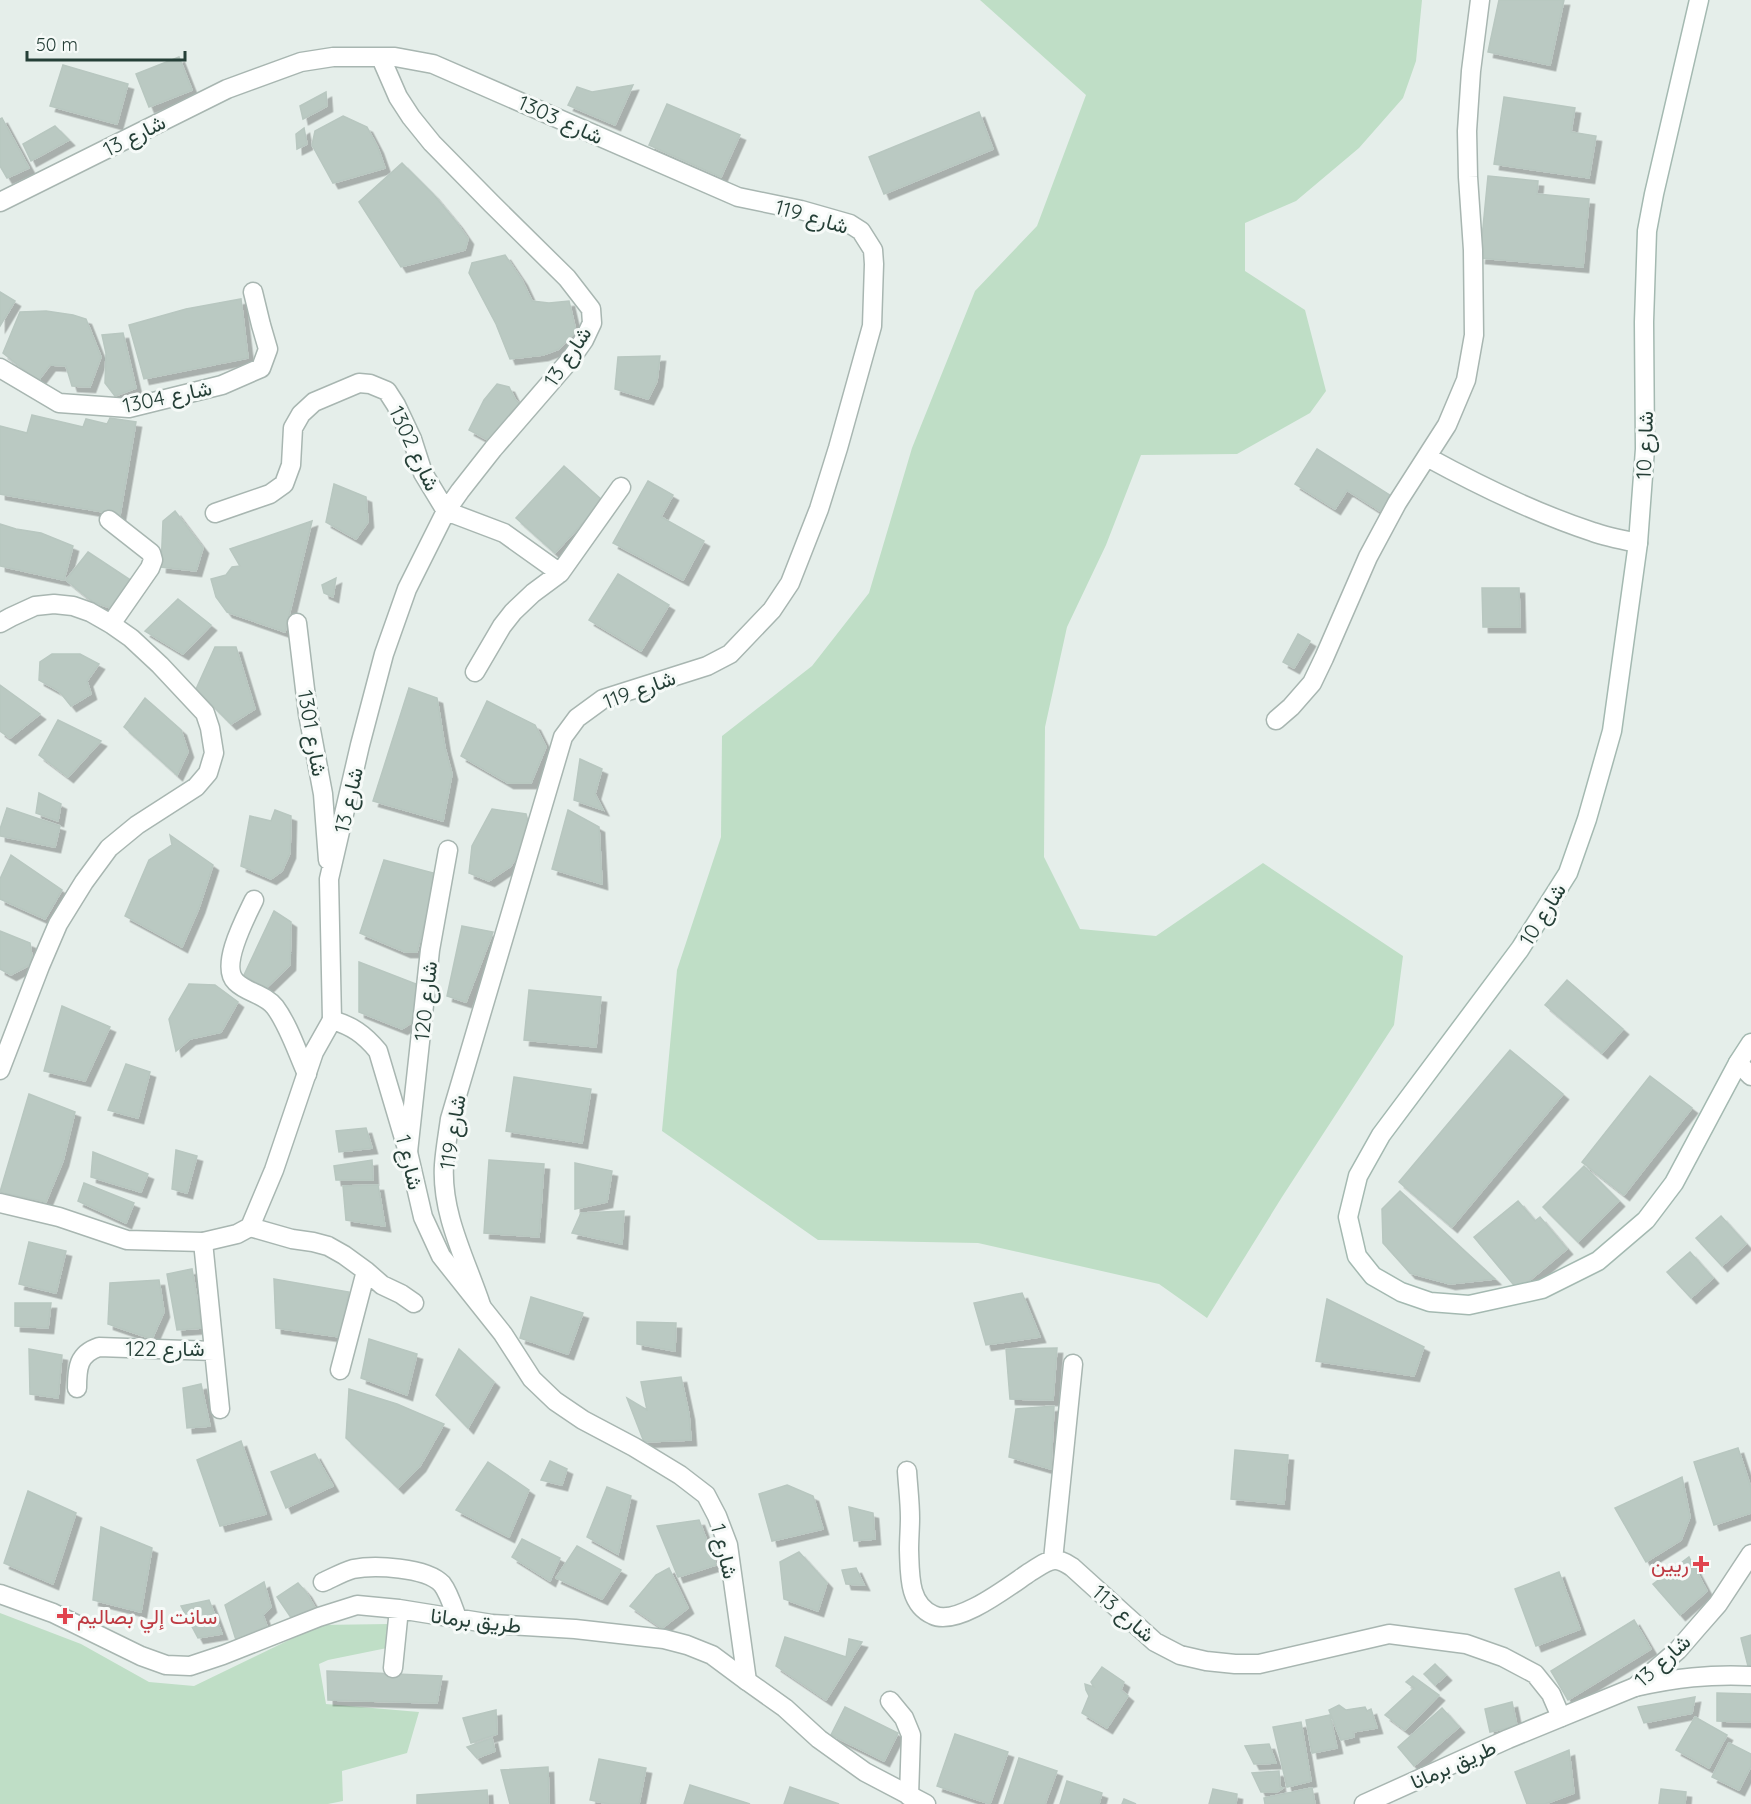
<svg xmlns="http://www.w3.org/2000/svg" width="1751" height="1804" font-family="Quicksand,Vazirmatn,sans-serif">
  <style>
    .green { fill: #bfdec6 }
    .building { fill: #bac9c2; stroke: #b8c7c0; stroke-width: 1.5; filter: url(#shadow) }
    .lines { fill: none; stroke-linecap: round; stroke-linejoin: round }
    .minor-casing { stroke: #a8b6b1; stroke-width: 21 }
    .tertiary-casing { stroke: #a8b6b1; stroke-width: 21 }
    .secondary-casing { stroke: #a4b9b1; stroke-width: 21 }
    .minor { stroke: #fff; stroke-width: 18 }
    .tertiary { stroke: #fff; stroke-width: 18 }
    .secondary { stroke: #fff; stroke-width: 18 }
    .health-dot { fill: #e0444e; stroke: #f6faf8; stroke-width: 2 }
    .labels { text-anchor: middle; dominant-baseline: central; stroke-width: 6; stroke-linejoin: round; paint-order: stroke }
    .street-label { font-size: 21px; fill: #253f37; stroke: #f6faf8 }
    .health-label { font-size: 21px; fill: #be3a42; stroke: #f6faf8; text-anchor: end }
  </style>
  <defs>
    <filter id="shadow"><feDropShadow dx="5.5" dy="5.5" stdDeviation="0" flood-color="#0004"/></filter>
  </defs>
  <rect width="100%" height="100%" fill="#e5eeea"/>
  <!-- green -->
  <path class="green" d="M980 0H1422L1416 61 1403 98 1359 148 1296 201 1245 223V271L1305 310 1326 391 1310 413 1237 454 1141 455 1106 545 1067 627 1045 727 1044 857 1080 929 1156 936 1263 863 1403 956 1394 1025 1282 1197 1207 1318 1159 1284 978 1243 818 1240 662 1131 677 970 721 837 722 736 812 666 869 593 912 448 975 291 1037 226 1086 95Z
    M0 1613 81 1644 149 1682 194 1686 320 1625 389 1624 387 1648 328 1660 319 1664 326 1704 419 1712 407 1753 342 1771 343 1801 328 1804H0Z"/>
  <!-- building -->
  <path class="building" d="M1499 0H1564L1550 65 1488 52Z
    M179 57 192 90 149 107 136 74Z
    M63 65 128 84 117 124 50 106Z
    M633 85 615 125 568 105 577 87 592 92Z
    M326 92 327 106 303 119 300 106Z
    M1504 97 1575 108 1571 132 1596 136 1589 178 1494 164Z
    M667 104 740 135 721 177 649 145Z
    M979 112 993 149 884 194 869 157Z
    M343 116 367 127 378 148 385 168 333 183 312 145 315 131Z
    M2 118 29 168 7 178 0 166V119Z
    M55 126 69 140 31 161 23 144Z
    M304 128 307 144 297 149 296 134Z
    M402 163 433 194 457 223 468 239 465 250 401 267 359 202Z
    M1488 176 1538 181 1537 194 1589 199 1583 267 1480 258Z
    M505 255 522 280 532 301 549 303 569 301 576 331 559 349 543 355 510 359 496 324 469 273 472 263Z
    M0 292 15 301 0 326Z
    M241 299 248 358 144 379 129 325 186 309Z
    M46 311 73 315 86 319 101 357 90 387 72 386 66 366 50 365 38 381 3 353 20 312Z
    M123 333 136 388 115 396 105 383 106 353 102 335Z
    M660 356 657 381 648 399 615 389 618 357Z
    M497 384 509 387 515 399 523 408 488 440 469 430 484 400Z
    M32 415 83 427 86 419 107 424 110 418 136 422 120 515 0 494V426L27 433Z
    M1317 449 1396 499 1386 515 1347 490 1335 509 1295 484Z
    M564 466 603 501 555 553 516 518Z
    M648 481 673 495 661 517 704 541 683 580 613 543Z
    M334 484 366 497 368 522 356 539 326 522Z
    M175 511 203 548 196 571 161 567 163 521Z
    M312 521 285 632 227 612 216 597 211 579 226 575 232 567 240 566 230 549Z
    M0 524 16 529 41 533 73 546 64 580 0 566Z
    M88 552 135 583 114 609 93 602 66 580Z
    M618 574 669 605 641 651 589 620Z
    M336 578 333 597 324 593 322 585Z
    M1482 588H1519L1520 627H1483Z
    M178 599 211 625 183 654 145 631Z
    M1298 634 1310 641 1294 668 1283 662Z
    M215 647H236L255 709 231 724 196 689Z
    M52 654H80L99 664 87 681 91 694 71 706 59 691 39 680 40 662Z
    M0 685 40 714 10 738 0 731Z
    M409 688 437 698 445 748 452 774 443 821 373 801Z
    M145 698 181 730 188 752 177 775 124 727Z
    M487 701 535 725 546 747 531 783H508L461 756Z
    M58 720 101 741 68 777 39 755Z
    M580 759 602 769 595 794 603 810 574 800Z
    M39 793 61 804 58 821 36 813Z
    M7 808 60 826 55 847 0 836V829Z
    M492 809 526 814 531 833 511 866 489 881 469 873 472 846Z
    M275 810 291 816 290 853 282 871 271 879 241 866 250 816 271 821Z
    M568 810 599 827 602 884 552 869Z
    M170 835 213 865 199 908 182 947 125 916 149 860 172 845Z
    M11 855 62 890 45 919 0 899V879Z
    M384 860 437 874 417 952H405L360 933Z
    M274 911 291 922 290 965 265 989 244 975Z
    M462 926 493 932 466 1002 447 996Z
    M0 931 30 943 33 963 11 975 0 969Z
    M359 962 416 984 417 1019 402 1029 359 1012Z
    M1567 980 1623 1029 1602 1053 1545 1005Z
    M189 984 215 985 238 1002 221 1032 190 1039 176 1051 169 1019Z
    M529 990 601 997 596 1047 524 1040Z
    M62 1006 110 1027 85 1081 44 1071Z
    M1510 1050 1563 1094 1452 1227 1399 1182Z
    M126 1064 150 1072 138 1118 108 1110Z
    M1650 1076 1692 1108 1624 1195 1582 1162Z
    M514 1077 591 1089 582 1143 506 1131Z
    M29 1094 75 1112 63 1161 46 1202 0 1192Z
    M366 1128 372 1148 339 1152 336 1131Z
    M176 1150 197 1156 187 1193 172 1189Z
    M93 1152 148 1174 141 1192 91 1177Z
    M372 1160 373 1180H336L334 1166Z
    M489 1160 544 1164 539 1237 484 1233Z
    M575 1163 612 1171 607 1202 575 1209Z
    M1584 1166 1619 1201 1578 1242 1543 1207Z
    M84 1183 134 1203 126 1223 78 1201Z
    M378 1185 385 1226 346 1220 343 1186Z
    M1400 1191 1495 1279 1450 1284 1410 1273 1383 1243 1382 1209Z
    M1518 1201 1535 1221 1540 1217 1567 1249 1518 1290 1474 1237Z
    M624 1211 622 1244 572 1233 581 1213Z
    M1721 1216 1746 1244 1722 1266 1696 1238Z
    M29 1242 66 1251 56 1293 19 1284Z
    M1690 1252 1713 1278 1691 1298 1667 1272Z
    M192 1269 202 1328 177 1330 167 1274Z
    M274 1279 349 1292 340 1337 276 1328Z
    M159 1280 164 1312 152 1339 108 1324 110 1283Z
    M1022 1293 1040 1337 986 1345 974 1303Z
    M531 1297 583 1313 568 1354 520 1338Z
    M1327 1299 1424 1347 1414 1376 1316 1361Z
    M15 1303H51L48 1328 15 1326Z
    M637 1322 676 1323 675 1351 637 1344Z
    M369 1339 417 1354 407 1395 361 1378Z
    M1057 1348 1053 1400 1010 1399 1006 1349Z
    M29 1349 62 1355 58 1398 30 1394Z
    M459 1349 494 1382 468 1428 436 1395Z
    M681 1377 689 1414 691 1440 644 1442 627 1398 647 1410 641 1382Z
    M201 1384 210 1426 187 1428 183 1388Z
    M349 1389 397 1404 444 1424 420 1466 398 1488 346 1438Z
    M1054 1406 1051 1469 1009 1457 1016 1409Z
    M241 1441 266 1514 220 1526 197 1460Z
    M1738 1448 1751 1488V1513L1714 1525 1694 1462Z
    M1235 1450 1288 1455 1284 1504 1231 1499Z
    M315 1454 333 1486 286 1508 271 1472Z
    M550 1461 567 1469 562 1485 541 1480Z
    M488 1462 529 1490 509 1537 456 1510Z
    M1682 1477 1690 1517 1681 1540 1646 1562 1615 1508Z
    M787 1485 813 1496 823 1529 772 1541 759 1494Z
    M607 1487 631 1496 618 1554 587 1537Z
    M28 1491 76 1513 53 1584 4 1563Z
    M849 1507 873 1513 875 1539 854 1541Z
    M699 1520 716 1565 678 1577 657 1526Z
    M101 1527 152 1548 141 1612 93 1600Z
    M522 1539 560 1558 550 1581 512 1557Z
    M577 1546 621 1570 602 1599 556 1578Z
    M799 1552 827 1583 818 1611 784 1599 780 1562Z
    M1689 1557 1707 1591 1680 1615 1653 1584Z
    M669 1568 688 1608 662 1628 630 1606 656 1575Z
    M856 1568 864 1585 846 1584 842 1570Z
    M1559 1572 1580 1629 1536 1646 1515 1589Z
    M264 1582 271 1607 263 1615 267 1626 236 1640 225 1605Z
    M298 1583 306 1592 317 1611 292 1619 277 1597Z
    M209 1600 222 1634 198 1638 181 1606Z
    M1634 1620 1651 1649 1568 1700 1551 1671Z
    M1751 1635V1665L1748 1666 1741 1638Z
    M785 1637 846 1657 849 1639 862 1642 826 1700 776 1666Z
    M1435 1664 1446 1675 1435 1685 1424 1674Z
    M1102 1667 1124 1682 1121 1690 1128 1696 1107 1728 1082 1713 1089 1696 1086 1690 1085 1684 1094 1687 1091 1682Z
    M327 1671 442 1676 437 1703 328 1700Z
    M1413 1676 1439 1695 1405 1730 1385 1715 1414 1688 1406 1682Z
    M1717 1693 1751 1694V1722L1717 1721Z
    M1695 1697 1692 1713 1644 1723 1638 1707Z
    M1512 1702 1517 1726 1490 1732 1485 1709Z
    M1339 1705 1346 1710 1365 1707 1367 1711 1371 1709 1377 1728 1353 1732 1354 1737 1341 1740 1329 1710Z
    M845 1707 898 1733 884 1761 831 1735Z
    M1442 1708 1459 1727 1414 1766 1398 1747Z
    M496 1710 497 1734 471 1743 463 1718Z
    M1330 1715 1337 1748 1312 1753 1306 1720Z
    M1695 1717 1727 1735 1709 1768 1676 1750Z
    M1301 1722 1311 1781 1287 1787 1273 1727Z
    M955 1734 1008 1752 990 1804 937 1786Z
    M492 1738 495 1751 477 1758 467 1747Z
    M1729 1743 1751 1754V1766L1739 1790 1712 1777Z
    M1269 1744 1276 1763 1254 1764 1245 1746Z
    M1569 1750 1574 1793 1545 1804H1527L1515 1772Z
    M1019 1758 1057 1771 1045 1804H1004Z
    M599 1759 646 1768 639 1804H609L590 1800Z
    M548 1767 549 1804H510L501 1770Z
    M1279 1771 1280 1787 1283 1788 1277 1792H1261L1252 1773Z
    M1067 1781 1102 1793 1099 1804H1060Z
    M690 1785 750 1804H684Z
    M790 1787 839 1804H784Z
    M1312 1788 1315 1804H1265L1264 1798Z
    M1213 1789 1237 1794 1236 1804H1209Z
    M1661 1789 1686 1792 1685 1804H1659Z
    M487 1790 488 1804H417V1795Z
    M1124 1799 1136 1804H1122Z"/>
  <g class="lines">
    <!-- minor casing -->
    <g class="minor-casing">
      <path id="minor" d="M0 202 227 89 301 62 333 57H395L433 64 738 197 801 210 850 224 861 231 873 250 874 264 872 326 838 448 819 509 790 583 772 610 730 654 707 666 603 699 577 718 563 737 450 1119C448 1134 445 1150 444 1165 441 1214 466 1260 481 1305
        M0 368 59 403 129 408 222 385 261 368 268 349 261 325 253 292
        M1427 457C1480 486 1535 513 1593 532 1607 537 1623 540 1638 543
        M215 513 270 494 284 484 291 465 293 428 301 414 314 402 359 383 370 384 387 391 396 405 412 439 423 473 446 511 504 533 560 573
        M109 520 151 553 153 560 150 568 111 624
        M0 623 11 617 35 606 54 604 73 606 90 612 111 624 131 638 160 665 205 713 210 728 214 753 208 773 196 787 137 825 109 848 84 882 58 924 40 966 0 1070
        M297 623 308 714 323 794 328 860
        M475 672 502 626 513 612 533 593 560 573 621 487
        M1276 720 1291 707 1312 683 1324 658 1368 557 1397 503 1447 425 1466 380 1474 335 1473 250 1468 177 1467 131 1471 71 1480 0
        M254 900C246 917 219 966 236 982 247 993 265 994 275 1007 289 1026 297 1052 307 1074
        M332 1020 329 879 360 745 384 654 407 589 446 511 460 491 493 449 570 360 584 340 592 323 591 309 567 278 492 204 432 143 411 117 398 97 381 58
        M1738 1063 1751 1076
        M408 1152 430 950 448 850
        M250 1227 292 1239 313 1242 328 1246 344 1255 366 1271 382 1285 401 1294 414 1303
        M203 1242 220 1409
        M340 1370 366 1271
        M77 1388C77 1368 78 1354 99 1347L214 1351
        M907 1471C908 1487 910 1502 910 1518 910 1528 909 1539 909 1550 910 1574 908 1604 933 1615 957 1627 1009 1586 1030 1572 1037 1568 1047 1560 1055 1560 1062 1560 1067 1564 1072 1567L1155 1642 1180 1655 1206 1661 1235 1664H1259L1389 1634 1466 1644 1503 1657 1535 1674 1551 1694 1561 1717
        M1053 1560 1073 1364
        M323 1582C332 1578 343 1572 353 1569 374 1565 426 1567 442 1584 449 1593 453 1607 457 1618
        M0 1594 53 1613 141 1656 166 1665 190 1666 223 1655 319 1617 357 1605 399 1609 492 1624 575 1629 664 1639 687 1645 712 1655 747 1681
        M393 1668 399 1609
        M1635 1687C1676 1678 1709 1674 1751 1676
        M890 1701 904 1718 911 1735 909 1796"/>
    </g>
    <!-- tertiary casing -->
    <g class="tertiary-casing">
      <path id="tertiary" d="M0 1203 59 1217 127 1240 203 1242 237 1234 250 1227 274 1170 314 1052 332 1020C352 1026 364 1034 378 1051L408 1152 423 1217 441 1256 503 1334 532 1379 555 1401 583 1420 634 1447 680 1475 706 1495 717 1516 728 1545 747 1681 785 1708 819 1739 865 1772 926 1804
        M1364 1804 1508 1739 1635 1687 1678 1650 1697 1628 1718 1604 1751 1554"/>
    </g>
    <!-- secondary casing -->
    <g class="secondary-casing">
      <path id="secondary" d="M1699 0 1654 194 1647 231 1644 322 1645 449 1638 543 1612 731 1587 819 1568 873 1520 949 1381 1135 1358 1176 1348 1217 1357 1256 1373 1276 1401 1292 1430 1302 1469 1305 1542 1289 1598 1261 1646 1220 1674 1183 1738 1063 1751 1043"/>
    </g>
    <!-- minor -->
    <use href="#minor" class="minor"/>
    <!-- tertiary -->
    <use href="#tertiary" class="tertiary"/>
    <!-- secondary -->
    <use href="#secondary" class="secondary"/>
  </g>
  <!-- markers -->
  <g class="health-dot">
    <path d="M1698 1555h6v6h6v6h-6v6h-6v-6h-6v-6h6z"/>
    <path d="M62 1607h6v6h6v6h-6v6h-6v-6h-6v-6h6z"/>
  </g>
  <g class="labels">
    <!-- street labels -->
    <g class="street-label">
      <text transform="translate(561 119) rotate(24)">شارع 1303</text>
      <text transform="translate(134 135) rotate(-27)">شارع 13</text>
      <text transform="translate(812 216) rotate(16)">شارع 119</text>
      <text transform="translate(567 356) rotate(-56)">شارع 13</text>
      <text transform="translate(167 396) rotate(-12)">شارع 1304</text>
      <text transform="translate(1644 445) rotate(-88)">شارع 10</text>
      <text transform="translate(415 448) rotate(65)">شارع 1302</text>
      <text transform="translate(639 689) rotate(-20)">شارع 119</text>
      <text transform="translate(313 733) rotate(80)">شارع 1301</text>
      <text transform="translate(348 800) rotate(-77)">شارع 13</text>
      <text transform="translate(1542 914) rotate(-58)">شارع 10</text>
      <text transform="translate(425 1001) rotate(-84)">شارع 120</text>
      <text transform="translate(452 1132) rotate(-81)">شارع 119</text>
      <text transform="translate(410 1162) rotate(76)">شارع 1</text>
      <text x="165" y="1348">شارع 122</text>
      <text transform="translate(725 1551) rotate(76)">شارع 1</text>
      <text transform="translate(1124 1613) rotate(41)">شارع 113</text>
      <text transform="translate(476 1620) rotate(7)">طريق برمانا</text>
      <text transform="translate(1662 1660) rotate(-42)">شارع 13</text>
      <text transform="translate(1453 1764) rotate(-24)">طريق برمانا</text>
    </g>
    <!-- health labels -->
    <g class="health-label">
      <text x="1689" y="1564">ريين</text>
      <text x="77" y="1616" text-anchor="start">سانت إلي بصاليم</text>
    </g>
  </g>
  <!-- scale -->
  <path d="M27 51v9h158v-9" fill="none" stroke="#253f37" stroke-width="3"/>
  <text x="36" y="51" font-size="18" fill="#253f37" stroke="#f6faf8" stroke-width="4.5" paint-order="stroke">50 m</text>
</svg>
